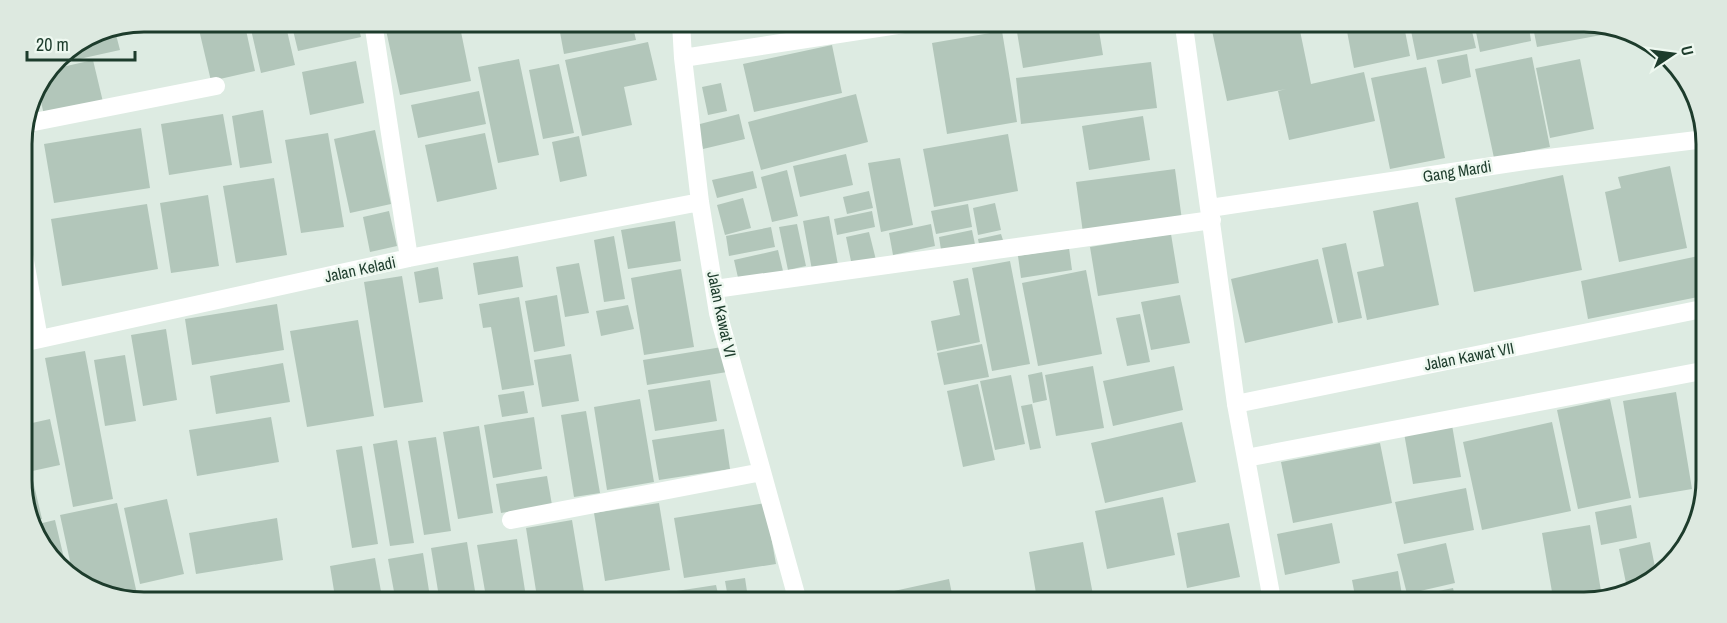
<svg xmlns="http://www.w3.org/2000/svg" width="1727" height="623" font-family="'Archivo Narrow',sans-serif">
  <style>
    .building { fill: #b2c6ba }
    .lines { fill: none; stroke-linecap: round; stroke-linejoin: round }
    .lane { stroke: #fff; stroke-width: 18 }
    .street { stroke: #fff; stroke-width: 18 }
    .labels { text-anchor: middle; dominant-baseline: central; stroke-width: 5; stroke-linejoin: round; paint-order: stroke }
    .street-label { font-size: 16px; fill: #1d3c2c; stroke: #eef8f0 }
    .rim { fill: none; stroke: #1d3c2c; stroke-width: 3 }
  </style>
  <rect width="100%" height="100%" fill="#ddebe2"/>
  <!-- building -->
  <path class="building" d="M197 21H244L255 71 211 81Z
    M249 21 285 22 295 65 261 73Z
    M291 22H357L361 37 298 51Z
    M422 22H459L471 81 400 95 386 30Z
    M581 23H632L636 40 564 54 559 27Z
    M695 23 722 24V25L696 29Z
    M1064 25H1098L1103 55 1023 68 1017 32Z
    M1211 26H1299L1311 84 1364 72 1375 121 1289 140 1278 91 1286 89 1227 101Z
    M1346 26H1404L1410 56 1354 68Z
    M1410 26 1471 27 1476 48 1417 60Z
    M114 27 120 50 52 65 62 52 97 30Z
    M1475 27H1529L1531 41 1480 52Z
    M1533 27H1611L1612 33 1537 47Z
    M1002 31 1017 122 947 134 932 43Z
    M648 42 657 80 624 87 632 125 582 136 565 60Z
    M832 45 842 93 754 112 743 64Z
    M1467 54 1471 77 1442 84 1437 60Z
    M1532 57 1550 147 1494 158 1475 69Z
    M519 59 539 155 498 163 478 67Z
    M1580 59 1594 129 1550 138 1536 68Z
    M93 60 103 102 44 115 37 84 49 70Z
    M356 61 364 103 310 115 302 72Z
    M1151 62 1157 108 1021 124 1016 78Z
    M559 64 574 133 543 139 529 70Z
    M1426 67 1445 158 1390 169 1371 78Z
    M721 83 727 111 708 115 702 87Z
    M479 91 486 124 418 138 411 105Z
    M856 94 868 142 761 170 748 122Z
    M263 110 272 163 240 168 232 116Z
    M223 114 232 165 169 175 161 124Z
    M739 114 745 139 703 149 696 125Z
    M1143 116 1150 160 1089 170 1082 126Z
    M141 128 150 188 54 203 44 144Z
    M375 130 391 204 350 213 334 139Z
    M328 133 344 227 301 233 285 140Z
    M485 133 497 189 437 202 425 145Z
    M1008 134 1018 191 934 207 923 149Z
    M579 136 587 176 560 182 552 142Z
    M846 154 853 185 800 197 793 166Z
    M900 158 913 225 881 232 868 163Z
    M1670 166 1687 248 1619 262 1605 192 1621 188 1618 177Z
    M1175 169 1182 220 1083 233 1076 182Z
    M787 170 798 216 772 222 761 177Z
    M753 171 757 188 717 198 712 180Z
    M1563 175 1582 270 1474 292 1455 198Z
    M274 178 287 255 236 263 223 186Z
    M869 191 873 208 847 214 843 197Z
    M208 195 219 266 171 273 160 203Z
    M743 198 751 228 725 235 717 205Z
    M1418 202 1439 305 1367 320 1357 272 1384 266 1373 211Z
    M995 203 1001 230 978 235 973 208Z
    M147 204 158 269 62 286 51 219Z
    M968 204 972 227 936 234 931 211Z
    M389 211 397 246 370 252 363 217Z
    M872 211 875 227 837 235 834 219Z
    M829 216 838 265 812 270 803 221Z
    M675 221 681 261 628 269 621 230Z
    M797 224 806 266 788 270 779 227Z
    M931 224 935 246 893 255 889 233Z
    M771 227 775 247 729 256 726 236Z
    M972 230 976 249 942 256 939 237Z
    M869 232 876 260 852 266 846 237Z
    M1001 234 1004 243 980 249 978 239Z
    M1171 234 1179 283 1098 296 1090 247Z
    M614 236 625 299 604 302 594 240Z
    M1346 243 1362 318 1338 323 1322 248Z
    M1069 248 1072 270 1021 278 1018 256Z
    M778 250 783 271 739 282 734 260Z
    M1703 255V296L1588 319 1581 281Z
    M518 256 523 287 478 295 473 263Z
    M1318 259 1333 323 1245 343 1231 279Z
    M1010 261 1030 364 992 371 972 268Z
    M579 263 589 313 565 317 556 267Z
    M438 267 443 299 419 303 414 272Z
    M681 269 694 347 644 355 631 278Z
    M1086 270 1102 354 1038 366 1022 283Z
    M402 276 423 402 384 408 364 282Z
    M968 278 980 342 937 351 931 321 960 315 953 281Z
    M557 295 565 346 534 352 525 301Z
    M1180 295 1190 343 1151 350 1141 302Z
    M519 297 534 385 502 390 491 327 483 328 479 304Z
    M277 304 284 350 192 365 185 319Z
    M628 305 634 329 601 336 596 311Z
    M1140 314 1150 362 1127 366 1116 318Z
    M358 320 374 416 307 427 290 331Z
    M166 329 177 400 143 406 131 335Z
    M982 344 989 377 944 385 937 353Z
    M722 347 727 372 647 385 643 360Z
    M85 351 113 499 73 507 45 358Z
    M571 354 579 401 542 407 534 360Z
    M125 355 136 421 105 426 94 360Z
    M283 363 290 402 216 414 210 376Z
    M1093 366 1104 428 1056 436 1045 375Z
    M1174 366 1183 410 1113 426 1103 381Z
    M1042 372 1047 400 1033 403 1028 375Z
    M1011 375 1025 444 995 450 980 381Z
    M710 380 717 421 655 431 648 390Z
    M978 384 995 460 963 467 947 391Z
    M524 391 528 413 502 417 498 395Z
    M1676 392 1692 489 1639 498 1623 401Z
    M23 396 29 421 23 422Z
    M640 399 654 482 607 490 594 407Z
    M1610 399 1631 498 1578 509 1557 410Z
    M1032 404 1041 448 1030 450 1021 406Z
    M586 411 600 493 574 497 561 415Z
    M271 417 279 462 197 476 189 430Z
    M534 417 542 469 493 478 484 425Z
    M50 419 60 465 23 473V425Z
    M1182 422 1196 482 1105 503 1091 443Z
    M1552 422 1571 511 1482 530 1463 442Z
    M1452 425 1461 477 1413 484 1404 433Z
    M479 426 493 513 458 519 443 432Z
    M724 429 730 469 659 480 652 440Z
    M436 437 451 531 424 535 408 441Z
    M397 440 414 543 390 546 373 444Z
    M1380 443 1392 503 1293 523 1281 462Z
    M362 446 378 544 352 548 336 450Z
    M547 476 552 505 501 513 496 484Z
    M33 481 42 519 32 521 23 503V483Z
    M1466 488 1474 530 1404 544 1395 502Z
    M1163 497 1175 555 1107 569 1095 511Z
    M167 499 184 574 140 584 124 508Z
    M117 503 137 594 131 596H104L73 575 60 515Z
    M659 503 670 570 605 581 594 513Z
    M765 503 776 564 684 578 674 518Z
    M1631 505 1637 538 1601 545 1595 512Z
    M277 518 283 560 196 574 189 533Z
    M55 520 67 571 52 561 34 525Z
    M572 520 585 598 537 597 526 528Z
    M1229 523 1240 577 1187 588 1177 533Z
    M1332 523 1340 563 1285 575 1277 534Z
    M1590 525 1601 591 1587 593 1588 602H1565L1564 597 1553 598 1542 533Z
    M517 539 526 597H486L477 545Z
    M467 542 476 597H439L431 548Z
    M1083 542 1094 600 1037 599 1029 552Z
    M1650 542 1657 577 1627 588 1619 549Z
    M1446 543 1455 583 1407 594 1397 554Z
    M423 553 430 597H395L388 559Z
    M375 558 382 597H335L330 566Z
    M1398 571 1403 601H1356L1352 580Z
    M745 578 748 598H728L725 581Z
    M949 579 953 599H862V598Z
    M716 585 719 598H671L670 592Z
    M1453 588 1456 601H1406L1405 598Z"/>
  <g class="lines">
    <!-- lane -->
    <path class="lane" d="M1236 404 1702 309"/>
    <!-- street -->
    <path class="street" d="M373 22 409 258
      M681 23 683 58 700 202 718 313 797 598
      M1184 26 1236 404 1272 600
      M683 58 904 24
      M24 124 216 86
      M1210 208 1532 160 1705 139
      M22 244 39 339
      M715 289 1212 220
      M22 343 409 258 700 202
      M1246 458 1702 371
      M511 520 762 472"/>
  </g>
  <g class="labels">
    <!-- street labels -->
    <g class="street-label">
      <text transform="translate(1457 171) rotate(-9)">Gang Mardi</text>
      <text transform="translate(360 269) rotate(-12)">Jalan Keladi</text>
      <text transform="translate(722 314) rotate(78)">Jalan Kawat VI</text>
      <text transform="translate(1469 356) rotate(-11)">Jalan Kawat VII</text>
    </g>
  </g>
  <!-- crop -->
  <path d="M0 0H1727V623H0ZM144 32H1584A112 112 0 0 1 1696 144V480A112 112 0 0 1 1584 592H144A112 112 0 0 1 32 480V144A112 112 0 0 1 144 32Z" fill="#dde9e0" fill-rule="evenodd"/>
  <path class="rim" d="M144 32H1584A112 112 0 0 1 1696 144V480A112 112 0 0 1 1584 592H144A112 112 0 0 1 32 480V144A112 112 0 0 1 144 32Z"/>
  <!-- north arrow -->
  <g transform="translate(1673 54) rotate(77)" stroke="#eef8f0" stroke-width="4.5" paint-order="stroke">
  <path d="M0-4.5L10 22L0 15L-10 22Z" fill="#1d3c2c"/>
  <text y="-9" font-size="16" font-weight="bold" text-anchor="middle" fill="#1d3c2c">U</text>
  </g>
  <!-- scale -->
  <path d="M27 51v9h108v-9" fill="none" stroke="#1d3c2c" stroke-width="3"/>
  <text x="36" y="51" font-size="18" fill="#1d3c2c" stroke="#eef8f0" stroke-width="4.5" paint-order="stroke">20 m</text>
</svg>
